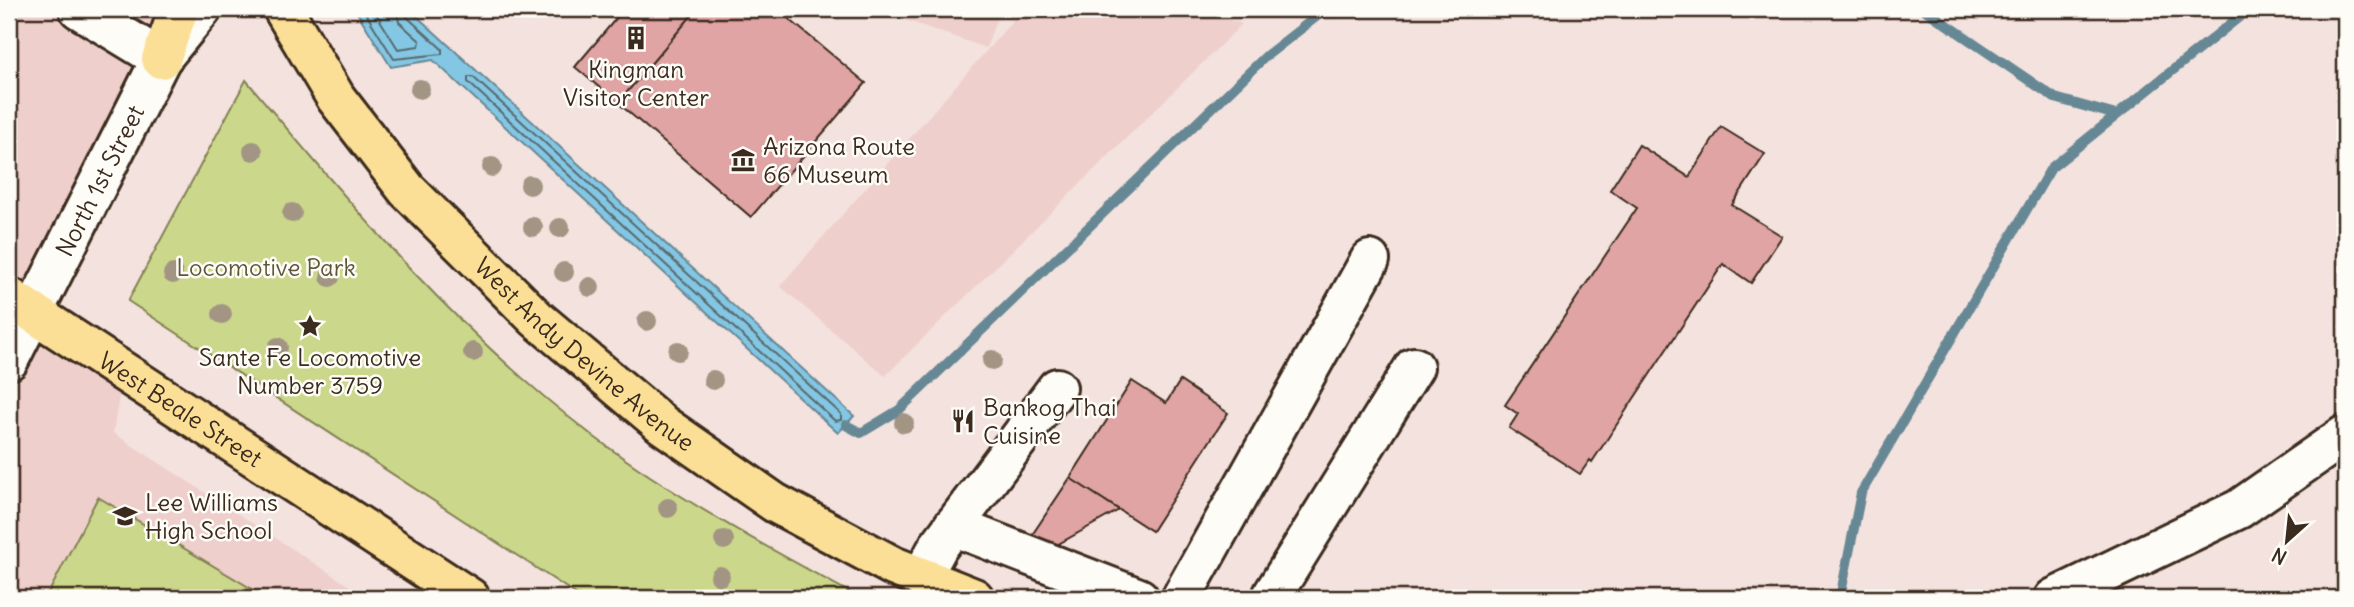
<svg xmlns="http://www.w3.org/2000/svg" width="2354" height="607" font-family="Delius,sans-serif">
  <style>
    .built { fill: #eecfcc }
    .green { fill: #cbd88b; stroke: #838154; stroke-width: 2 }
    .water { fill: #83c7e4; stroke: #668895; stroke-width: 2 }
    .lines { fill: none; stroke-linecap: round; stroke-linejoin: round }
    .shore { stroke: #58696d; stroke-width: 2 }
    .stream { stroke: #668895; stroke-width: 10 }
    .building { fill: #dfa4a3; stroke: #3b2a1e; stroke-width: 2 }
    .minor-casing { stroke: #3b2a1e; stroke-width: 44 }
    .major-casing { stroke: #3b2a1e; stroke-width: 44 }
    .minor { stroke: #fdfcf7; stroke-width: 38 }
    .major { stroke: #fbdf96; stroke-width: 38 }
    .tree { fill: #a29583 }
    .labels { text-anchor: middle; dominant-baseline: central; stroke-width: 5; stroke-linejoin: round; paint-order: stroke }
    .poi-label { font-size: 24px; fill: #3b2a1e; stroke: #fdfcf7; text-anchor: start }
    .street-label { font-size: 24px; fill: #3b2a1e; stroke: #fdfcf7 }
    .park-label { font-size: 24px; fill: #5f5639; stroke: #fdfcf7 }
  </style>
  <rect width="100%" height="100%" fill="#f4e2de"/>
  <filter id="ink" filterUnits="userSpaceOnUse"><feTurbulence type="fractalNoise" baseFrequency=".0143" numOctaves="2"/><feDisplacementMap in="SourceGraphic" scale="14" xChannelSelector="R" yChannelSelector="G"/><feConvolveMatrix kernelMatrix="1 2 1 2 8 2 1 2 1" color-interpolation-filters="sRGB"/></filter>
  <g filter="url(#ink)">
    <!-- built -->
    <path class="built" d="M9 9H187L32 312 123 372 113 433 368 598H9Z
      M906 9H1000L986 48 903 19Z
      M1023 9H1195L1242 24 885 376 780 286Z"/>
    <!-- green -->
    <path class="green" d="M246 80C352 207 460 335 593 436 677 499 768 548 860 598H582L128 301Z
      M98 497 267 598H46Z"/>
    <!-- water -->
    <path class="water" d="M355 9H409L854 416 838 433 433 60 391 67Z"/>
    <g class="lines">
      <!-- shore -->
      <path class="shore" d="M363 9 394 59 442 54V49L407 17 405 9
        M373 9 398 49 419 46 420 41 399 22 396 9
        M468 77H473L841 414V420L835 421 468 82Z"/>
      <!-- stream -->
      <path class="stream" d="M1924 9 2055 98 2116 115
        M846 425 861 433 899 410 1266 56 1321 13 1372 9
        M1840 598 1861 493 2051 168 2249 9"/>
    </g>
    <!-- building -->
    <path class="building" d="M624 9H697L618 103 575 67Z
      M697 9H777L866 83 751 217 618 103Z
      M1721 127 1765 154 1732 205 1782 236 1751 283 1723 264 1592 462 1590 460 1580 474 1509 428 1518 414 1505 405 1637 208 1610 190 1639 145 1689 177Z
      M1132 381 1166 403 1180 381 1228 413 1152 531 1070 478Z
      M1070 478 1119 510 1044 552 1028 541Z"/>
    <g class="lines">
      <!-- minor casing -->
      <g class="minor-casing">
        <g id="minor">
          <path d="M79 9 161 59"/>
          <path id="s1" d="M9 360 161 59 202 9"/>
          <path d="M953 526 1139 598"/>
          <path d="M921 578 938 547 1057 388"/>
          <path d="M1273 594 1414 367"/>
          <path d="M1181 598 1370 260"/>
          <path d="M2054 598 2239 509 2345 435"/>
        </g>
      </g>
      <!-- major casing -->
      <g class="major-casing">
        <g id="major">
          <path id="s2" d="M283 9 336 98 407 190 537 319 663 425 775 503 893 566 974 598"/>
          <path d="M161 59 179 9"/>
          <path id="s3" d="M9 297 470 598"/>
        </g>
      </g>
      <!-- minor -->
      <use href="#minor" class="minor"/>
      <!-- major -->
      <use href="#major" class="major"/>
    </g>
    <!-- trees -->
    <g class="tree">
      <circle cx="420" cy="89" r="10"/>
      <circle cx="253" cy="151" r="10"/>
      <circle cx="492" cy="167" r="10"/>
      <circle cx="530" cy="185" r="10"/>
      <circle cx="292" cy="213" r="10"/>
      <circle cx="533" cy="227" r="10"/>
      <circle cx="560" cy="228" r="10"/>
      <circle cx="564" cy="272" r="10"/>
      <circle cx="173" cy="274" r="10"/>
      <circle cx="330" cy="277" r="10"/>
      <circle cx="590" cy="287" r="10"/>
      <circle cx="222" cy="314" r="10"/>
      <circle cx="647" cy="321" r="10"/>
      <circle cx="278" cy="347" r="10"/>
      <circle cx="678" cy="351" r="10"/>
      <circle cx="473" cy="352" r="10"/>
      <circle cx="992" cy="360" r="10"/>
      <circle cx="713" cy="380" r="10"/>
      <circle cx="904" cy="423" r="10"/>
      <circle cx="668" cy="508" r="10"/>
      <circle cx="724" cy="540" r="10"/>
      <circle cx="720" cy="576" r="10"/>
    </g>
  </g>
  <!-- icons -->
  <defs>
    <g id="building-bare" transform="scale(1.89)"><path d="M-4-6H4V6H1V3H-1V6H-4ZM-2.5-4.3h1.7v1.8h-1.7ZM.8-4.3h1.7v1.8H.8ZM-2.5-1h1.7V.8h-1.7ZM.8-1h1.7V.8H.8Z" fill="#3b2a1e" stroke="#fdfcf7" stroke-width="2.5" paint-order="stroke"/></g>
    <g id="museum-bare" transform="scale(1.89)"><path d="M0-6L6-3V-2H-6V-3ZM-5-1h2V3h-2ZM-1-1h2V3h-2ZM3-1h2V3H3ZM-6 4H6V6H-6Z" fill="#3b2a1e" stroke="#fdfcf7" stroke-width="2.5" paint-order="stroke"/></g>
    <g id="sight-bare" transform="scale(1.89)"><path d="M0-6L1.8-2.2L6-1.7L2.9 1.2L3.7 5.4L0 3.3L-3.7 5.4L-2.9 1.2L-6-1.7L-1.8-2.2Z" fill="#3b2a1e" stroke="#fdfcf7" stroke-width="2.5" paint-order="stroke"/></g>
    <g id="restaurant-bare" transform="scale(1.89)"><path d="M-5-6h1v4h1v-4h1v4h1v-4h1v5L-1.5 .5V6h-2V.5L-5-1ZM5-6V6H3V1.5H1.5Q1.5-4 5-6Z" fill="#3b2a1e" stroke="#fdfcf7" stroke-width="2.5" paint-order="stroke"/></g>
    <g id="school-bare" transform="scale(1.89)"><path d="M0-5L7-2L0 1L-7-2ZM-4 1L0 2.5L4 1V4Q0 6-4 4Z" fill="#3b2a1e" stroke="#fdfcf7" stroke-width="2.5" paint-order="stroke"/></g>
  </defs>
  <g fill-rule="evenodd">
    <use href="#building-bare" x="636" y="38"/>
    <use href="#museum-bare" x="743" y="160"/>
    <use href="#sight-bare" x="310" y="326"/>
    <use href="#restaurant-bare" x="963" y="421"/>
    <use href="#school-bare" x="125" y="516"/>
  </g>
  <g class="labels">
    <!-- poi labels -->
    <g class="poi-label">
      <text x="636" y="69" text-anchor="middle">Kingman<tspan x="636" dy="28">Visitor Center</tspan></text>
      <text x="763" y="146">Arizona Route<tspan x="763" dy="28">66 Museum</tspan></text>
      <text x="310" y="357" text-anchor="middle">Sante Fe Locomotive<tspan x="310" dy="28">Number 3759</tspan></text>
      <text x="983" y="407">Bankog Thai<tspan x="983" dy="28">Cuisine</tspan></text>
      <text x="145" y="502">Lee Williams<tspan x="145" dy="28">High School</tspan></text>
    </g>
    <!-- street labels -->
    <g class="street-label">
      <text stroke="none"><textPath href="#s1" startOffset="201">North 1st Street</textPath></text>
      <text stroke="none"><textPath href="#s2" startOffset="462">West Andy Devine Avenue</textPath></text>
      <text stroke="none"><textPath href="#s3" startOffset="205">West Beale Street</textPath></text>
    </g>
    <!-- park labels -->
    <g class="park-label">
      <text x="266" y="267">Locomotive Park</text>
    </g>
  </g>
  <!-- margin -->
  <rect width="2354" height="607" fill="none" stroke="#fdfcf7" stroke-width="35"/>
  <rect x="18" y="18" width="2319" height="572" fill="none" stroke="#3b2a1e" stroke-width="2.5" filter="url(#ink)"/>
  <!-- north arrow -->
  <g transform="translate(2287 541) rotate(207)" stroke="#fdfcf7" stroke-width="5" paint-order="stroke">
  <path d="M0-5L12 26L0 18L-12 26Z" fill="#3b2a1e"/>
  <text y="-10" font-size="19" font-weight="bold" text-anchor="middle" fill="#3b2a1e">N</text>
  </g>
</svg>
